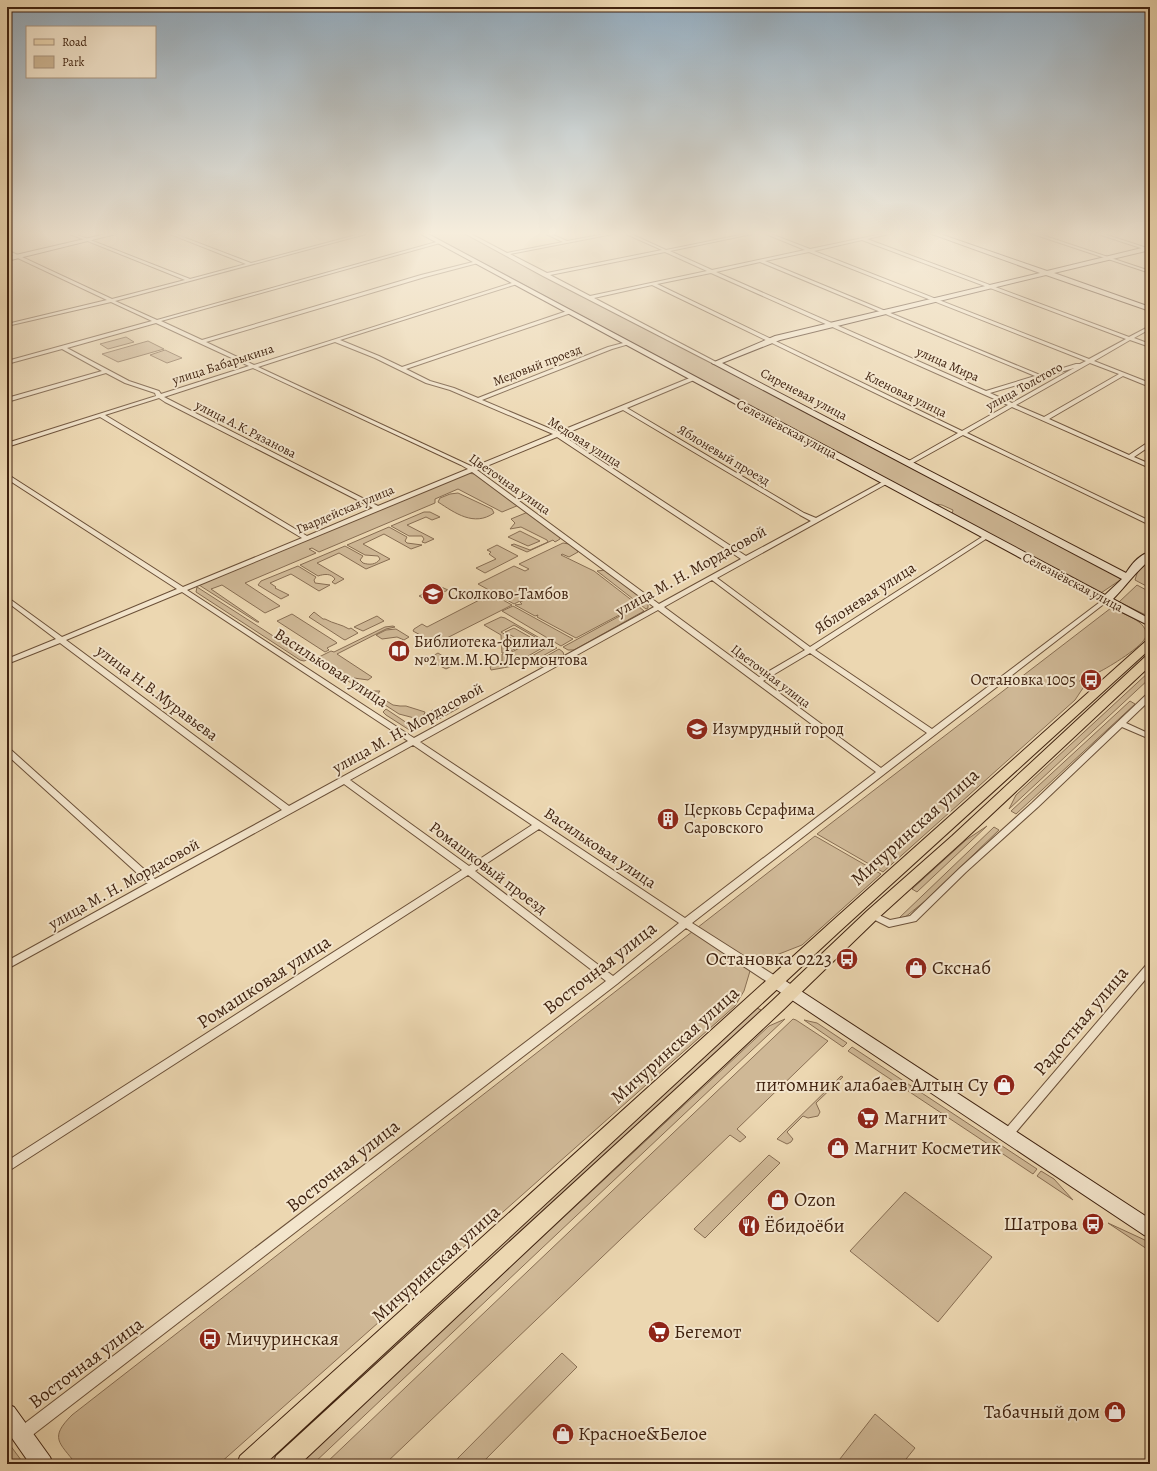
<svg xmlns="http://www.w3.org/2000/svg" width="1157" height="1471" font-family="Alegreya,serif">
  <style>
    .green { fill: #cfb896; stroke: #886e53; fill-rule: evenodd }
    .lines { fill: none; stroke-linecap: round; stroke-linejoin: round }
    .street-casing { stroke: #6b5038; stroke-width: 2 }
    .secondary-casing { stroke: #402310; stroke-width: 2 }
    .primary-casing { stroke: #402310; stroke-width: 2 }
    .street { fill: #f3e5cc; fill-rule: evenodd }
    .secondary { fill: #f3e5cc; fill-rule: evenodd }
    .primary { fill: #ecd7b1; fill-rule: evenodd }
    .labels { text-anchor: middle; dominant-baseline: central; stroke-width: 4; stroke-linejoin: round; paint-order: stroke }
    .far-street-label { font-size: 13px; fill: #402310; stroke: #f3e5cc }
    .street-label { font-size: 16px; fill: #402310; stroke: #f3e5cc }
    .poi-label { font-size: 16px; fill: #402310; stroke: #f3e5cc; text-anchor: start }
    .near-street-label { font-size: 19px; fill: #402310; stroke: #f3e5cc }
    .near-poi-label { font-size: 19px; fill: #402310; stroke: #f3e5cc; text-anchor: start }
  </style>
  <rect width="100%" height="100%" fill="#ecd7b1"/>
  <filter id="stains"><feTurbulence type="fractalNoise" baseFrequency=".005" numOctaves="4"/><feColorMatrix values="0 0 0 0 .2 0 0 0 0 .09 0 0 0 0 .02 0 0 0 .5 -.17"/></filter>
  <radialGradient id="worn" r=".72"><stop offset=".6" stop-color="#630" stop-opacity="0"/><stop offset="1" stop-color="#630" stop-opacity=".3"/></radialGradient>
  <!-- green -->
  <path class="green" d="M429 234H465L1123 578 1101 593 952 514 953 510 942 505 934 504Z
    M126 337 134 342 108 349 100 344Z
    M148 341 164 349 118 362 102 354Z
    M165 350 182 358 167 363 150 355Z
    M467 473 475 474 519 505 502 512 458 489 435 499V503L319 552 312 548 309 549 316 553 245 583 280 606 265 613 222 585 211 589 259 622H257L199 585Z
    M458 493 492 509 494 513C474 527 455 513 438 502L440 498 450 494Z
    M424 512H430L440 517 432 520 426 517 407 525 434 539 425 543 422 542 424 539 422 536H409L391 526Z
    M528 512 560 537V539L555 542 553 540 527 552 511 545 514 544 530 550 548 542 547 540 521 527 510 529 515 523 511 519Z
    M389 527 407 537 405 541 407 543 422 545 411 549 384 534 363 544 390 559 366 569 339 553 317 563 344 579 335 584 332 582 335 579C331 573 324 574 318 576L300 565 345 546 363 556 360 560 363 563C369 565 376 565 380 559L378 556 365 555 347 545Z
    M520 531 540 541 528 546 508 537Z
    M563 543 569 544 577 550 578 552 569 557 562 554 561 555 594 571 638 605 576 638 537 617 538 615 535 616 515 605 522 604 520 602 537 594 536 593 514 604 478 584 514 566 525 571 529 569 519 564Z
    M497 545 518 556 485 573 476 568 496 559 489 554 491 552 487 550Z
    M1150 560V588L1135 580 1138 570Z
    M298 566 316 577 314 580 315 583 330 585 319 591 291 574 270 583 276 587 275 588 289 595 281 599 258 585 261 581Z
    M605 570 646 602 648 603V608L646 609 597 571Z
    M1137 585 1150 592V617L1119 602Z
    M439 586 448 590 427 600 419 596Z
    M197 587 309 659 304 661 300 660 196 592Z
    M485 590 512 605 437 643 433 642 413 631 414 629 422 624 427 627 489 595 483 591Z
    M513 606 573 639 561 646 502 611Z
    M638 606 644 611 574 650H568L563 647Z
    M1111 608C1118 610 1124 614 1131 617 1138 621 1147 626 1146 636 1144 646 1109 667 1099 672L1094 670 1079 681 1085 685 1075 700 883 872 817 834Z
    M314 612 323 619H325C334 624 341 624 349 629L351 628 358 633 345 640 343 639 309 617Z
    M292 614 336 642 337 643 327 648 329 650 325 652 277 621Z
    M377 616 384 621 363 631 354 627Z
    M501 617 505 618 557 648 530 663 491 670 490 667 502 661V654H507L521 662 548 647 534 639 507 653H502L501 635 484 625ZM514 625 535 637 521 644 501 632Z
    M393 626 395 627 386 629 337 654 372 677 368 680 354 678 353 682 351 683 315 659 331 651 334 652 385 627Z
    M514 628 530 637 521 641 505 632Z
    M396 629 409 637 404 640 397 637 382 639 376 635 386 630Z
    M533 641 544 647 521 660 510 653Z
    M559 649 563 652 564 655C554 660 542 671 531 665Z
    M438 653 455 664H456L446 669 433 662 436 660 431 657Z
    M1150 671V678L1009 809 1016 795Z
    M367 691H380L377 695 393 705 400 706H406L425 712 422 720 399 714 365 692Z
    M1130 701 1135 704 1016 814 1011 811Z
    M455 705 459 706V708L439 719 428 720 432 710 452 709V706Z
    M386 709 416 729 411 731 386 715 383 712Z
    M987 826 917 892 912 889 966 840Z
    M994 827 999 830 925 901 904 918H899Z
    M815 836 881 874 802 945 756 963 750 971 744 991 735 1006 219 1464H76C59 1442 49 1438 72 1415Z
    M757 1008 761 1010 760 1012 269 1464H257Z
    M785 1019 313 1464H299L769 1026Z
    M793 1019 796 1020 828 1041 737 1129 746 1137 740 1142 730 1135 385 1464H325Z
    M804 1020 817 1023 847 1043 843 1047Z
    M852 1047 1037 1169 1033 1174 848 1051Z
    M841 1076 843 1077 816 1103 820 1112 818 1116 808 1118 803 1116 787 1132 793 1139 791 1142 787 1144 777 1139Z
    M769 1155 780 1163 705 1238 694 1229Z
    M1041 1171 1054 1179 1073 1200 1037 1176Z
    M905 1192 992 1257 938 1322 850 1251Z
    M1108 1223 1147 1241 1150 1243V1251Z
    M562 1353 577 1367 481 1464H456L458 1458Z
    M875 1414 915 1448 902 1464H836Z
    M7 1441 24 1464H7Z"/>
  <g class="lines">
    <!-- street casing -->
    <g class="street-casing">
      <path id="street" d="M70 234H75L190 279 246 264 170 234H175L251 263 360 234H366L115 301 157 320 440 241V243L161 321 202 340 421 275 477 261H478V263L425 277 206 342 254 365 515 282 517 283V284L340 340 379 356 402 367 567 311H571V313L406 369 430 381 454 388 478 398 608 347 627 342H629V344L612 349 482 400 558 432 692 377 694 378V380L627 408 804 513 816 518 884 481H888V483L717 578 810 647 985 535H989V537L815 650 932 729 1104 599H1108L1109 600 692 923 780 979 781 982 780 985 776 986 772 985 686 928 617 984 26 1440 21 1442 16 1440 14 1435 16 1430 606 981 468 875 7 1172V1161L462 870 344 784 7 969V961L148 883 7 755V749H10L155 879 282 810 60 643 7 664V659L56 639 7 602V597L62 637 177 589 7 479V474L183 587 302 538 100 417 7 447V443L156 396 155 393 125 383 106 373 7 402V398L102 371 62 349 7 364V361L152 321 111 302 7 326V324L107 300 7 253V250L112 299 185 280ZM156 323 249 366 161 394 159 391 129 381 67 348ZM335 342 375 358 426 383 450 390 553 434 473 467 258 367ZM253 368 461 465 468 469 378 506 164 397ZM159 398 165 402 373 508 307 536 105 415ZM623 410 800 515 811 521 746 556 562 435ZM557 437 741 559 659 604 477 470ZM472 472 654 607 414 738 187 590ZM712 580 805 650 759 677 664 607ZM182 592 408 741 289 806 66 640ZM658 610 876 772 685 918 420 742ZM810 653 927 733 881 768 763 681ZM413 745 532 825 469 866 350 780ZM539 829 679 923 613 976 475 871Z
        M466 234H471L507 253 563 242 546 234H551L567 241 605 234H613L510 254 547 273 662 250 626 234H631L666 250 745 234H752L670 251 712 270 805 250 766 234H771L810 249 882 234H889L867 239 1129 337 1150 326V329L1134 338 1150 344V347L1130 340 1094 361 1150 383V387L1123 376 1049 419 1129 455 1150 441V446L1134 457 1150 464V468L1012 407 967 433 1150 521V525L963 435 911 464H907V462L958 433 652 285 594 298 718 363 714 364 543 276ZM862 240 1126 339 1089 359 814 251ZM665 252 707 271 590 296 550 275ZM809 252 1086 361 1080 364H1076L1040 375 765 261ZM760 262 1035 376 986 391 716 272ZM711 273 983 394 1008 405 962 431 657 284ZM1090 363 1119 374 1044 417 1016 405ZM1074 368 1012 403 990 393Z
        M1033 234H1039L1150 271V273Z
        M1098 234H1104L1150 249V251Z
        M1147 694H1150V700L1126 723 1150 734V739L1122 727 1038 807 966 872 916 921 889 927 869 917 867 915 869 913 872 912 890 920 910 916 960 868 1032 803Z
        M1150 963V974L1011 1138 1007 1140 1003 1138 1001 1135 1003 1132 1147 964Z"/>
    </g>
    <!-- secondary casing -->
    <g class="secondary-casing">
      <path id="secondary" d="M106 234H116L7 261V257Z
        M421 234H428L1105 595 1122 579 712 363 775 336 1040 273 932 234H940L1047 271 1150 246V250L1054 273 1150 307V311L1046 275 780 340 722 363 1126 573C1131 565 1140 554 1150 552V560C1136 571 1126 586 1113 599L1150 619V626L1102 602Z
        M776 976 781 978 1150 1219V1237L1144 1235 771 986 769 982 771 978Z
        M7 1404 14 1407 50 1457 53 1464H30L7 1431Z"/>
    </g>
    <!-- primary casing -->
    <g class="primary-casing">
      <path id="primary" d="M1150 639V649L840 931 265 1464H237L240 1456 830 923 1146 641Z
        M1150 655V666L962 842 877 919 784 1009 300 1464H273L276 1456 772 1001 867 911 952 836 1146 656Z"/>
    </g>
    <!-- street -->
    <use href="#street" class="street"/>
    <!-- secondary -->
    <use href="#secondary" class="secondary"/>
    <!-- primary -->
    <use href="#primary" class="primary"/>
  </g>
  <!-- sky -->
  <linearGradient id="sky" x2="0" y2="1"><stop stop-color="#92aabc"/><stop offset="0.53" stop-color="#f6eddc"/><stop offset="1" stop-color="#f6eddc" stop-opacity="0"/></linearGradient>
  <rect width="1157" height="440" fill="url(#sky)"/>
  <!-- icons -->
  <defs>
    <g id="school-disc" transform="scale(1.15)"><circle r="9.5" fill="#8f2418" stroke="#f3e5cc"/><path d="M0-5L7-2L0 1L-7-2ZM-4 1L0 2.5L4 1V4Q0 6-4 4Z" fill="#fff"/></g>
    <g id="library-disc" transform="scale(1.15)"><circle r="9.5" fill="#8f2418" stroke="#f3e5cc"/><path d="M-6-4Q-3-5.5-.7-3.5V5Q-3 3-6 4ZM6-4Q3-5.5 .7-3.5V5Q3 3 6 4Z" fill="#fff"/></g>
    <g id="bus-disc" transform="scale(1.15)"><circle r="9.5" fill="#8f2418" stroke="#f3e5cc"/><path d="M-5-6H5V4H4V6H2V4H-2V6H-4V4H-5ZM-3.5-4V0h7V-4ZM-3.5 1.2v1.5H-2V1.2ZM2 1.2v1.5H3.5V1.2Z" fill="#fff"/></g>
    <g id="building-disc" transform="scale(1.15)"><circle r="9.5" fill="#8f2418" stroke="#f3e5cc"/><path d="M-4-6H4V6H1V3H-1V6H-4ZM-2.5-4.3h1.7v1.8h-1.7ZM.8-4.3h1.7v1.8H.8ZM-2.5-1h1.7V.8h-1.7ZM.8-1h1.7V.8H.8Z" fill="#fff"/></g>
    <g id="shop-disc" transform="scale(1.15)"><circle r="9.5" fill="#8f2418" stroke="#f3e5cc"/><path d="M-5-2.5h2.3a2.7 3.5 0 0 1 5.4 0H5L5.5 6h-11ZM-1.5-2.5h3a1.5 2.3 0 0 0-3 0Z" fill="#fff"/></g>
    <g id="supermarket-disc" transform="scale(1.15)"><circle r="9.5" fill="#8f2418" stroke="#f3e5cc"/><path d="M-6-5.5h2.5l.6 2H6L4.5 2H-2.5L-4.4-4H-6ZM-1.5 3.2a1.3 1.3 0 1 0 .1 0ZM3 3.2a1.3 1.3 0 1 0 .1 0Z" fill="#fff"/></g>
    <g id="restaurant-disc" transform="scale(1.15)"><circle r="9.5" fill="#8f2418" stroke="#f3e5cc"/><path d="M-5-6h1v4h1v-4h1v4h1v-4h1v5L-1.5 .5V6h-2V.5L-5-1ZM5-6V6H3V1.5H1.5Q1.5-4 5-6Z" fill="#fff"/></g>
  </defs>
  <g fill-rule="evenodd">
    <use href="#school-disc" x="433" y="594"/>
    <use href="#library-disc" x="399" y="651"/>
    <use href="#bus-disc" x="1091" y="680"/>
    <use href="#school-disc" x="697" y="729"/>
    <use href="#building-disc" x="668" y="819"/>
    <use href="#bus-disc" x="847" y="959"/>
    <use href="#shop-disc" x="916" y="968"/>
    <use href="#shop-disc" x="1004" y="1085"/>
    <use href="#supermarket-disc" x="868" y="1118"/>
    <use href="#shop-disc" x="838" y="1148"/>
    <use href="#shop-disc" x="778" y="1200"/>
    <use href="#bus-disc" x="1093" y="1224"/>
    <use href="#restaurant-disc" x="749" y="1226"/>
    <use href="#supermarket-disc" x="659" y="1332"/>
    <use href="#bus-disc" x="210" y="1339"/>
    <use href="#shop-disc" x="1115" y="1412"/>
    <use href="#shop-disc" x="563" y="1434"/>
  </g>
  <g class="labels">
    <!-- far-street labels -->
    <g class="far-street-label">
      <text transform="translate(223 364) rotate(-18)">улица Бабарыкина</text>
      <text transform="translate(948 364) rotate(24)">улица Мира</text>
      <text transform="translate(537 365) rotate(-21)">Медовый проезд</text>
      <text transform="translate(1024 386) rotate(-29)">улица Толстого</text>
      <text transform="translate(804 394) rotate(28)">Сиреневая улица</text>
      <text transform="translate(906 394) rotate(26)">Кленовая улица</text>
      <text transform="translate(246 429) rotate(27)">улица А.К.Рязанова</text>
      <text transform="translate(787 429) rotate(28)">Селезнёвская улица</text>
      <text transform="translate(585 442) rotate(32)">Медовая улица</text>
      <text transform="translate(724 455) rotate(31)">Яблоневый проезд</text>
      <text transform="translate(510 484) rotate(35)">Цветочная улица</text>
      <text transform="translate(345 509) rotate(-23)">Гвардейская улица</text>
      <text transform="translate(1073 582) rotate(28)">Селезнёвская улица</text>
      <text transform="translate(771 676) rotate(37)">Цветочная улица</text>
    </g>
    <!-- street labels -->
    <g class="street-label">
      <text transform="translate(691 571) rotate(-29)">улица М. Н. Мордасовой</text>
      <text transform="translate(865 598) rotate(-33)">Яблоневая улица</text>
      <text transform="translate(331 668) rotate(33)">Васильковая улица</text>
      <text transform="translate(157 693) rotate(37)">улица Н.В.Муравьева</text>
      <text transform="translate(408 728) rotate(-29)">улица М. Н. Мордасовой</text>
      <text transform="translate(600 848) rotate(34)">Васильковая улица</text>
      <text transform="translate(488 868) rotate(37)">Ромашковый проезд</text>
      <text transform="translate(124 884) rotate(-29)">улица М. Н. Мордасовой</text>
    </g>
    <!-- poi labels -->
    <g class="poi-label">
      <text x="448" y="594">Сколково-Тамбов</text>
      <text x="414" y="642">Библиотека-филиал<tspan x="414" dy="18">№2 им.М.Ю.Лермонтова</tspan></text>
      <text x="1076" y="680" text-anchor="end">Остановка 1005</text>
      <text x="712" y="729">Изумрудный город</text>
      <text x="684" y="810">Церковь Серафима<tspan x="684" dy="18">Саровского</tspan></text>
    </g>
    <!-- near-street labels -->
    <g class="near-street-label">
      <text transform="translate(915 827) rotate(-42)">Мичуринская улица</text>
      <text transform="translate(600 968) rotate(-38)">Восточная улица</text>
      <text transform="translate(264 982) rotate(-33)">Ромашковая улица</text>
      <text transform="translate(1081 1021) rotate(-50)">Радостная улица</text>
      <text transform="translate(675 1045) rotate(-42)">Мичуринская улица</text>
      <text transform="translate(343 1166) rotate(-38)">Восточная улица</text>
      <text transform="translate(436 1264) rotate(-42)">Мичуринская улица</text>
      <text transform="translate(86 1363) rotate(-37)">Восточная улица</text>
    </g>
    <!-- near-poi labels -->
    <g class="near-poi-label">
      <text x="832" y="959" text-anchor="end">Остановка 0223</text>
      <text x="932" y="968">Скснаб</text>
      <text x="988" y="1085" text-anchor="end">питомник алабаев Алтын Су</text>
      <text x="884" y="1118">Магнит</text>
      <text x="854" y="1148">Магнит Косметик</text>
      <text x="794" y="1200">Ozon</text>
      <text x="1078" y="1224" text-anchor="end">Шатрова</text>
      <text x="764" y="1226">Ёбидоёби</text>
      <text x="674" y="1332">Бегемот</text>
      <text x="226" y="1339">Мичуринская</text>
      <text x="1100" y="1412" text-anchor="end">Табачный дом</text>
      <text x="578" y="1434">Красное&amp;Белое</text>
    </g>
  </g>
  <!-- margin -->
  <rect width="1157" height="1471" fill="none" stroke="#ecd7b1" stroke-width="24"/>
  <rect x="8" y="8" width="1141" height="1455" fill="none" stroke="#402310" stroke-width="2"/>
  <rect x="12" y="12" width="1133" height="1447" fill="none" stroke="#402310"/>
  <!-- legend -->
  <rect x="26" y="26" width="130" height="52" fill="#f3e5cc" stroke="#ab9781"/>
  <rect x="34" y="39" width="20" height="6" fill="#ecd7b1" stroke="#ab9781"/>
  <text x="62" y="46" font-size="12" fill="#402310">Road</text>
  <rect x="34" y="56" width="20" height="12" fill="#cfb896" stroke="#ab9781"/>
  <text x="62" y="66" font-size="12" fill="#402310">Park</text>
  <rect width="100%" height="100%" filter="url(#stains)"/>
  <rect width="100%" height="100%" fill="url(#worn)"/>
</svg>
